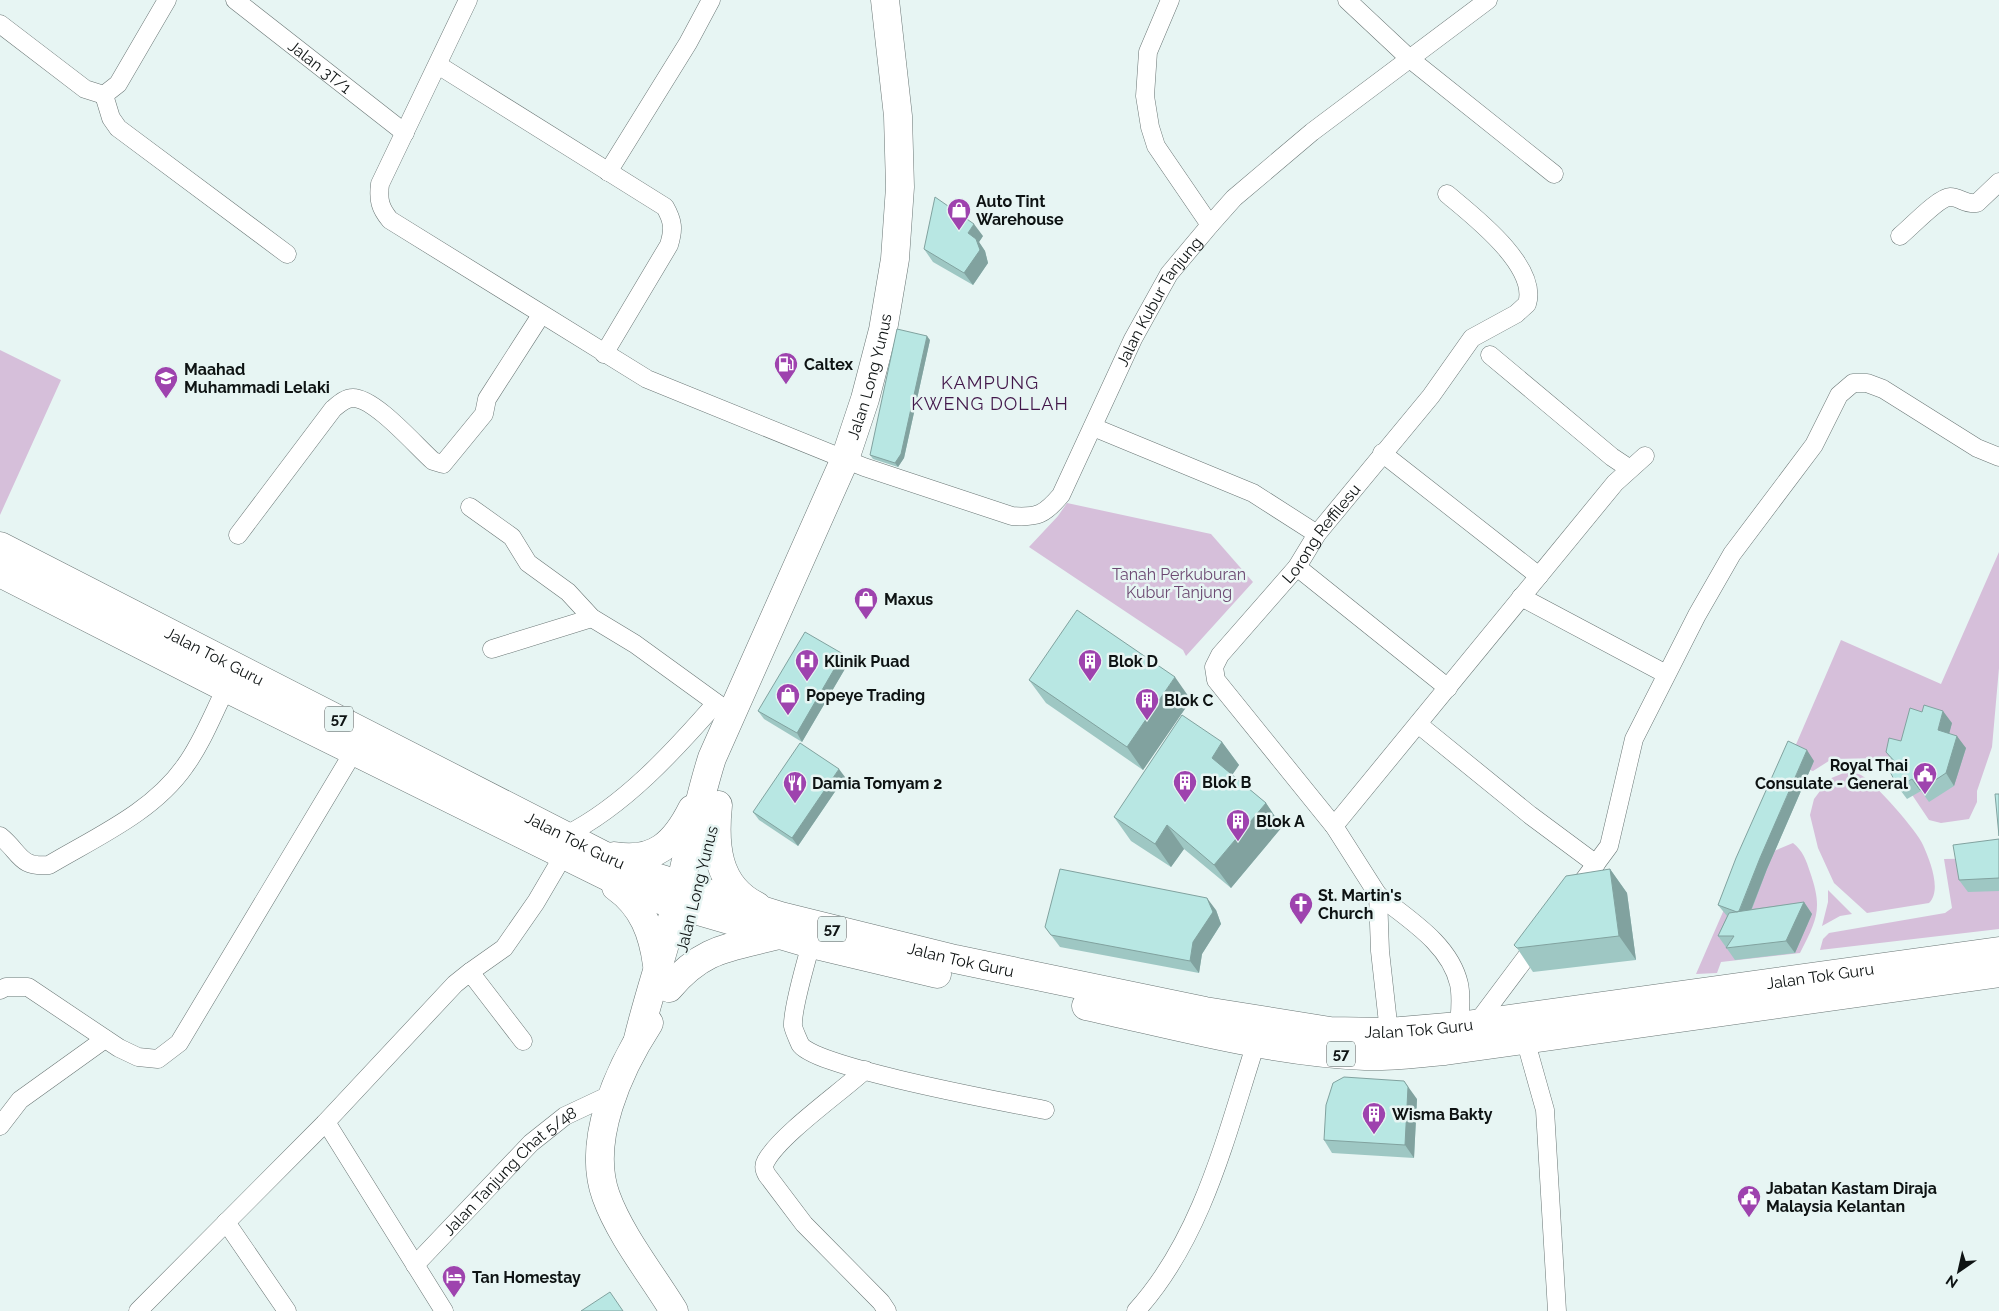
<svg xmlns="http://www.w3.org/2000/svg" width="1999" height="1311" font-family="Raleway,sans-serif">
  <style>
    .green { fill: #d6bfda }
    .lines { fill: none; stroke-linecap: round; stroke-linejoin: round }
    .minor-casing { stroke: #6a7675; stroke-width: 19 }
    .primary-casing { stroke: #6a7675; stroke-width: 29 }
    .minor { stroke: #fff; stroke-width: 18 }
    .primary { stroke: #fff; stroke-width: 28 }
    .wall { fill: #9ec7c3 }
    .shaded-wall { fill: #81a29f }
    .building { fill: #b8e7e3; stroke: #81a29f }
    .labels { text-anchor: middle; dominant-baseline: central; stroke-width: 5; stroke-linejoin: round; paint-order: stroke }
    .shield { fill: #e7f5f3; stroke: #4f5756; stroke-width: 1 }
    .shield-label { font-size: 15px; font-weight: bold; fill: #0e1313 }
    .street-label { font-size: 16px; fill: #0e1313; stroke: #e7f5f3 }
    .poi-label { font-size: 16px; font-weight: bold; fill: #0e1313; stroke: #e7f5f3; text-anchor: start }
    .park-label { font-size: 16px; fill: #6c4972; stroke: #e7f5f3 }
    .neighbourhood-label { font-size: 18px; letter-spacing: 1px; fill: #42174a; stroke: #e7f5f3 }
  </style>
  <rect width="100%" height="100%" fill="#e7f5f3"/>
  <!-- green -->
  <path class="green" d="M0 350 61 380 0 515Z
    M1067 503 1211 534 1253 582 1186 656 1183 650 1029 547 1058 516Z
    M1999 552V668L1992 747 1977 791V802L1969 819 1941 823 1929 820 1890 762 1882 758 1832 759 1813 771 1788 763 1841 640 1941 684Z
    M1846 772C1851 773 1857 773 1861 775 1875 783 1917 831 1923 845 1930 861 1942 890 1929 903L1867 913 1834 883 1818 848 1810 815 1814 799 1829 779Z
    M1793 843C1803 851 1806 860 1810 872 1823 909 1817 919 1800 953L1721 962 1717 973 1696 974 1739 875 1767 854Z
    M1999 858V929L1820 950 1823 939 1829 933 1945 913 1952 908 1944 859Z
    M1828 890 1852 914 1840 916 1822 926 1828 902Z"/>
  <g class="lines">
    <!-- minor casing -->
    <g class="minor-casing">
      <g id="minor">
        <path id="s1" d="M235 0 405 133"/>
        <path id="s2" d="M468 0 380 184C378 200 380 208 390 220L647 379 864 467 1012 516C1038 518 1045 514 1061 495L1133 339 1169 274 1210 225 1234 198 1312 132 1488 0"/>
        <path d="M1170 0 1148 52 1145 96 1150 127 1156 146 1210 225"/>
        <path d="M1347 0 1410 59 1554 174"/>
        <path d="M0 24 85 89 104 95 118 84 167 0"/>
        <path d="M438 65 665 207C673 221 674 229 669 245L604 354"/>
        <path d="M104 95 111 118 118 128 287 254"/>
        <path d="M608 172 688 43 711 0"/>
        <path d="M1900 236C1910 228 1939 197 1950 197 1960 197 1966 205 1977 203L1999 182"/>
        <path d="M1490 355 1612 457 1630 469"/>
        <path d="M1093 427 1253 493 1317 534"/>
        <path d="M1382 453 1539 576"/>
        <path d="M470 507 512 537 528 563 568 592 592 618 635 644 733 715"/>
        <path d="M238 535 333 409C339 404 345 398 353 398 375 398 416 446 433 461L443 464 484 414 487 399 541 315"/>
        <path d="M1297 567 1448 688"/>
        <path d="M1521 597 1666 674"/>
        <path d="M492 649 592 618"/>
        <path d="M1418 724 1530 815 1596 864"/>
        <path d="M1334 826 1615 483 1645 456"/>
        <path d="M566 835C624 806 674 751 716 703"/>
        <path d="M0 836C21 853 19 868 49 865 96 837 153 812 185 766 202 743 213 714 226 688"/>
        <path d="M1575 892 1609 846 1634 739 1697 615 1732 554 1814 445 1839 395 1853 383H1867L1883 389 1977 448 1999 457"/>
        <path d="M1378 895C1408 919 1450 944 1459 984 1462 998 1460 1012 1459 1026"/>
        <path d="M811 944C806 962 792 1009 793 1026 794 1031 798 1039 800 1044 812 1067 1010 1103 1045 1110"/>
        <path d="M470 972 504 948 536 902 563 856"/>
        <path d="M0 990 6 987H28L119 1048 138 1057 158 1059 179 1043 354 751"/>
        <path d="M1476 1024 1539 940"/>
        <path id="s3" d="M1389 1032 1380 951 1378 895 1334 826 1216 680 1214 667 1220 655 1297 567 1317 534 1431 396 1472 338 1516 314 1527 304C1539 266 1472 215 1447 194"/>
        <path d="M1525 1039 1545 1110 1557 1311"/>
        <path d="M865 1070C841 1092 780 1135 766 1161 763 1166 764 1170 767 1175L804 1224 881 1302 887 1311"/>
        <path d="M326 1122 444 1311"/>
        <path d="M0 1126 20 1100 105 1039"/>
        <path d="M226 1222 287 1311"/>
        <path id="s4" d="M415 1265 531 1143 565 1116 614 1093"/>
        <path d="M138 1311 326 1122 455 984 470 972 523 1041"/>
        <path d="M1136 1311C1203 1237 1226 1135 1256 1043"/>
      </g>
    </g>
    <!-- primary casing -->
    <g class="primary-casing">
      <g id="primary">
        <path id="s5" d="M0 546 601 854 646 874 781 916 955 959 1205 1011 1330 1031 1389 1032 1459 1026 1999 951"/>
        <path d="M0 573 226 688 647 896 811 944 937 974"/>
        <path d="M718 805C714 844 716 886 757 906"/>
        <path d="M614 856C655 863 675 843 692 809"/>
        <path d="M616 887C643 906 653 934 657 965"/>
        <path d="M669 988C703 948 728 948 775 936"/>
        <path d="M1086 1006C1178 1026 1271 1052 1365 1056 1391 1057 1419 1053 1445 1051L1999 973"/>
        <path d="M649 1023C619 1069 586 1141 606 1196 620 1235 652 1275 674 1311"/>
        <path id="s6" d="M638 1039C649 993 665 949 676 903 688 854 697 805 712 758L845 459 865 399 883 330 895 259 900 187 898 116 885 0"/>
      </g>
    </g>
    <!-- minor -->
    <use href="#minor" class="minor"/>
    <!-- primary -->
    <use href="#primary" class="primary"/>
  </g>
  <!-- wall -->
  <path class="wall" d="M983 236 979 242 985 251 988 263 973 285 933 262 924 249Z
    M930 340 904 458 898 467 873 459 870 455Z
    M843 654 849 662 802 742 764 719 758 711Z
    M1029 680 1191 700 1143 770 1046 703Z
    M1952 723 1949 733 1966 748 1954 786 1929 802 1921 791 1907 799 1898 787 1895 765 1886 752 1901 741Z
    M1222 742 1239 765 1232 775 1266 803 1282 827 1231 888 1184 849 1171 867 1131 841 1114 817Z
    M1814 761 1767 869 1752 909 1804 902 1812 914 1795 953 1735 960 1718 936 1727 916 1718 905Z
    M845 777 798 846 759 820 753 812Z
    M1999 839V891L1968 892 1959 880Z
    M1610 869 1627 893 1636 960 1533 972 1517 948Z
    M1216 910 1221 924 1202 954 1199 973 1060 947 1045 927Z
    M1417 1099 1414 1158 1332 1153 1324 1140Z"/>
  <!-- shaded-wall -->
  <path class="shaded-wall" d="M974 224 983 236 979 242 985 251 988 263 973 285 964 273 968 233Z
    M927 336 930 340 904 458 898 467 895 463Z
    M843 654 849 662 802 742 797 733Z
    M1175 677 1191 700 1143 770 1127 747Z
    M1943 711 1952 723 1947 742 1938 730Z
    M1957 736 1966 748 1954 786 1946 773Z
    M1222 742 1239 765 1228 781 1212 758Z
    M1807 750 1814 761 1767 869 1746 923 1739 912 1760 858Z
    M839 769 845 777 798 846 792 838Z
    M1266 803 1282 827 1231 888 1214 865Z
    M1167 825 1184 849 1171 867 1155 844Z
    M1610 869 1627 893 1636 960 1619 936Z
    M1207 898 1216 910 1221 924 1202 954 1199 973 1190 961 1193 942Z
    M1804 902 1812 914 1795 953 1786 941Z
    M1404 1081 1417 1099 1414 1158 1405 1145Z"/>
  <!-- building -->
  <path class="building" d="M935 197 974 224 968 233 976 239 980 250 964 273 924 249Z
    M897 329 927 336 901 454 895 463 870 455Z
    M1077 610 1175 677 1127 747 1029 680Z
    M805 632 843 654 797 733 758 711Z
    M1924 705 1943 711 1938 730 1957 736 1946 773 1920 790 1912 779 1898 787 1888 768 1897 764 1886 752 1889 738 1901 741 1910 708 1922 712Z
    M1182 715 1222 742 1212 758 1266 803 1214 865 1167 825 1155 844 1114 817Z
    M1788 741 1807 750 1760 858 1739 911 1737 912 1718 905 1736 858Z
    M800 743 839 769 792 838 753 812Z
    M1995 794H1999V836Z
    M1999 839V878L1959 880 1953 845Z
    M1060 869 1207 898 1213 912 1193 942 1190 961 1051 935 1045 927Z
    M1610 869 1619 936 1517 948 1514 945 1566 876Z
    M1804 902 1786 941 1726 948 1734 936H1718L1729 913Z
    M1344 1077 1404 1081 1408 1087 1405 1145 1324 1140 1326 1105 1333 1083Z
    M610 1292 623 1311H581Z"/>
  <!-- icons -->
  <defs>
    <g id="shop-pin" transform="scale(1.25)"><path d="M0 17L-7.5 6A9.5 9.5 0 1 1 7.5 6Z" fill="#9e43ae" stroke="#e7f5f3"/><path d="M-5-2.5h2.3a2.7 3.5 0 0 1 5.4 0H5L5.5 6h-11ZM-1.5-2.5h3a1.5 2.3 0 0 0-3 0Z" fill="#fff"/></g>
    <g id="fuel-pin" transform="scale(1.25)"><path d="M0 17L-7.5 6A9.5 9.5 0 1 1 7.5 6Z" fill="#9e43ae" stroke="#e7f5f3"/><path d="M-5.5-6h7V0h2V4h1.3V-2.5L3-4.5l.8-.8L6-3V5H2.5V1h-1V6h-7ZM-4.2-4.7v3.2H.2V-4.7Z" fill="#fff"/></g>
    <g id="school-pin" transform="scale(1.25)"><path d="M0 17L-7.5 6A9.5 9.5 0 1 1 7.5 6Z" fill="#9e43ae" stroke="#e7f5f3"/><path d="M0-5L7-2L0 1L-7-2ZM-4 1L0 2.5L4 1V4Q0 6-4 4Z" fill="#fff"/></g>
    <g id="hospital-pin" transform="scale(1.25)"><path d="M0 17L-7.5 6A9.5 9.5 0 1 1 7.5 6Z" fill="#9e43ae" stroke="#e7f5f3"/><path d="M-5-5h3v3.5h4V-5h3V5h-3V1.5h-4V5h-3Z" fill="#fff"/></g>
    <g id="building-pin" transform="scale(1.25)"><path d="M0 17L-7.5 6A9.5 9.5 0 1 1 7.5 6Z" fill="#9e43ae" stroke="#e7f5f3"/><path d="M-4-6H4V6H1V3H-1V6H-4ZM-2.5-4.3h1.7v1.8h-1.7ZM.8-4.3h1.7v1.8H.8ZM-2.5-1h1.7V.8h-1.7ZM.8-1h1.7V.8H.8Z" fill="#fff"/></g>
    <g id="civic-pin" transform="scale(1.25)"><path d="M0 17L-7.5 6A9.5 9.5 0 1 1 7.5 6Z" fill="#9e43ae" stroke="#e7f5f3"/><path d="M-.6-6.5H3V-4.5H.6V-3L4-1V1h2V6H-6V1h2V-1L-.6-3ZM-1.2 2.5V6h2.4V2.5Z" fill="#fff"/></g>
    <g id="restaurant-pin" transform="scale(1.25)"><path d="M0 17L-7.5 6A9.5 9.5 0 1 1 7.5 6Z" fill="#9e43ae" stroke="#e7f5f3"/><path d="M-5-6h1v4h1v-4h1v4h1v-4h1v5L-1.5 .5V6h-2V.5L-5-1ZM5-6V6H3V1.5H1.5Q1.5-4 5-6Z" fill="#fff"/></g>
    <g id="church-pin" transform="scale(1.25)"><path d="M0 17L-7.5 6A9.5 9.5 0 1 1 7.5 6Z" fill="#9e43ae" stroke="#e7f5f3"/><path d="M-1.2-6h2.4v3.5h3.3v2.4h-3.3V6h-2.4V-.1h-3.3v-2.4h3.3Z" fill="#fff"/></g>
    <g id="hotel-pin" transform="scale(1.25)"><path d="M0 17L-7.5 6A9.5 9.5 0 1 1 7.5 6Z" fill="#9e43ae" stroke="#e7f5f3"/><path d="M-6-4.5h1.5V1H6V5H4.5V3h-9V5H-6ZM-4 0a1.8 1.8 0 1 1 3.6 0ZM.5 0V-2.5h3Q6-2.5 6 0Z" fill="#fff"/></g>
  </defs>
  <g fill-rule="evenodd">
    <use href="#shop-pin" x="959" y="210"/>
    <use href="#fuel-pin" x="786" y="364"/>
    <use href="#school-pin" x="166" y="378"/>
    <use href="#shop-pin" x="866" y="599"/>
    <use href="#hospital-pin" x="807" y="661"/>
    <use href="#building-pin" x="1090" y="661"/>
    <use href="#shop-pin" x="788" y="695"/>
    <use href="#building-pin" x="1147" y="700"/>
    <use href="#civic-pin" x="1925" y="774"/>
    <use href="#building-pin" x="1185" y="782"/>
    <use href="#restaurant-pin" x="795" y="783"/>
    <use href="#building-pin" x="1238" y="821"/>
    <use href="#church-pin" x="1301" y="904"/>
    <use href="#building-pin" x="1374" y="1114"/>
    <use href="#civic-pin" x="1749" y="1197"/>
    <use href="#hotel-pin" x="454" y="1277"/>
  </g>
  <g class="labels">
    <!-- shield labels -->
    <g class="shield">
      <rect x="325" y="706.5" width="28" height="25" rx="4"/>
      <rect x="818" y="916.5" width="28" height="25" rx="4"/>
      <rect x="1327" y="1041.5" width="28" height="25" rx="4"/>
    </g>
    <g class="shield-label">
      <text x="339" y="719">57</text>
      <text x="832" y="929">57</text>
      <text x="1341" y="1054">57</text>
    </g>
    <!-- street labels -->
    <g class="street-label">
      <text stroke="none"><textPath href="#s1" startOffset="108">Jalan 3T/1</textPath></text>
      <text stroke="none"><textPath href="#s2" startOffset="1209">Jalan Kubur Tanjung</textPath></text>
      <text stroke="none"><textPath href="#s6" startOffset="704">Jalan Long Yunus</textPath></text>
      <text stroke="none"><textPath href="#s3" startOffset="592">Lorong Reffilesu</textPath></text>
      <text stroke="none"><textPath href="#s5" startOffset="241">Jalan Tok Guru</textPath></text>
      <text stroke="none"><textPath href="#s5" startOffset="646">Jalan Tok Guru</textPath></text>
      <text transform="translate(697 889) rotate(-76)">Jalan Long Yunus</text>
      <text stroke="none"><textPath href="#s5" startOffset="1051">Jalan Tok Guru</textPath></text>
      <text stroke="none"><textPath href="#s5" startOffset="1921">Jalan Tok Guru</textPath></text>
      <text stroke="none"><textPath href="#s5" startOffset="1516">Jalan Tok Guru</textPath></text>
      <text stroke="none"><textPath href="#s4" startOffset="134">Jalan Tanjung Chat 5/48</textPath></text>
    </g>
    <!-- poi labels -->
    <g class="poi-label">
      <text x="976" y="201">Auto Tint<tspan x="976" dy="18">Warehouse</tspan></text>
      <text x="804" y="364">Caltex</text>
      <text x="184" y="369">Maahad<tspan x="184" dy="18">Muhammadi Lelaki</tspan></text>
      <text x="884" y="599">Maxus</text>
      <text x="824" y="661">Klinik Puad</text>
      <text x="1108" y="661">Blok D</text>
      <text x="806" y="695">Popeye Trading</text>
      <text x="1164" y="700">Blok C</text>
      <text x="1908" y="765" text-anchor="end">Royal Thai<tspan x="1908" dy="18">Consulate - General</tspan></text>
      <text x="1202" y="782">Blok B</text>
      <text x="812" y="783">Damia Tomyam 2</text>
      <text x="1256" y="821">Blok A</text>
      <text x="1318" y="895">St. Martin's<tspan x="1318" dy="18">Church</tspan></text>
      <text x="1392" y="1114">Wisma Bakty</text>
      <text x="1766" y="1188">Jabatan Kastam Diraja<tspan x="1766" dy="18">Malaysia Kelantan</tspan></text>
      <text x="472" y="1277">Tan Homestay</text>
    </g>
    <!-- park labels -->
    <g class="park-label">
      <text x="1179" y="574">Tanah Perkuburan<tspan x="1179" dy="18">Kubur Tanjung</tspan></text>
    </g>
    <!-- neighbourhood labels -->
    <g class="neighbourhood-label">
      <text x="990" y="382">KAMPUNG<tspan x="990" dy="21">KWENG DOLLAH</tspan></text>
    </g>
  </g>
  <!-- north arrow -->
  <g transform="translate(1959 1271) rotate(214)" stroke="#e7f5f3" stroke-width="4" paint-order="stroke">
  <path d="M0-4L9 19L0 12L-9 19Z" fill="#0e1313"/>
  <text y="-8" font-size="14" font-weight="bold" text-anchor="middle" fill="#0e1313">N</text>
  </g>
</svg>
